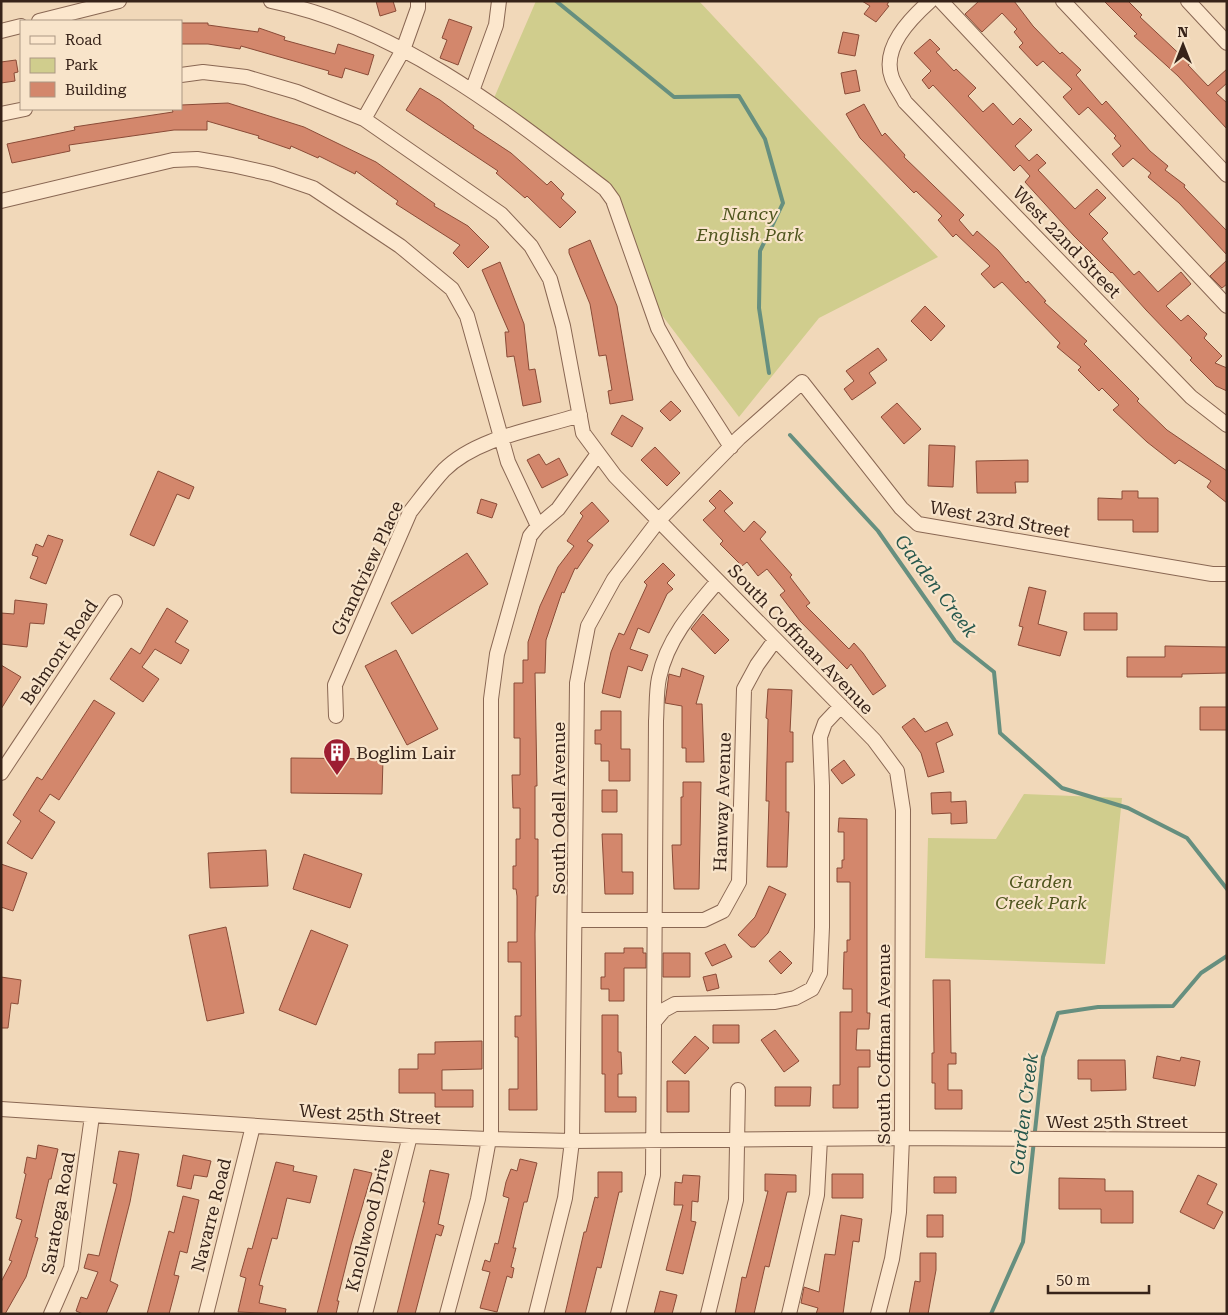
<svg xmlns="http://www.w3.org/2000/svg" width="1228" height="1315" font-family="'Roboto Serif',serif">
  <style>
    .green { fill: #d0cd8d }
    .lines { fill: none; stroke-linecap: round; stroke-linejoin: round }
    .stream { stroke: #668f7f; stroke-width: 4 }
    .building { fill: #d3876c; stroke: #8a4b37 }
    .minor-casing { stroke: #896753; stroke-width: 16 }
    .minor { stroke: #fce7cd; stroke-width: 14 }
    .labels { text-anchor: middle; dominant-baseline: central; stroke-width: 4.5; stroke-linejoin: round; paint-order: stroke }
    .park-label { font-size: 18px; font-style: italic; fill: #4f551e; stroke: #f8e4ca }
    .street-label { font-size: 18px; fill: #372319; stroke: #f8e4ca }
    .poi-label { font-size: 18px; fill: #372319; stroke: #f8e4ca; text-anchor: start }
    .water-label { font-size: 19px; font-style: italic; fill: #27584d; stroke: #f8e4ca }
  </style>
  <rect width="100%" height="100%" fill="#f1d8b9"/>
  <!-- green -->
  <path class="green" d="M536 1H699L938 257 819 318 739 417 658 310 614 191 494 98Z
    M1024 794 1122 798 1105 964 925 958 928 838 996 839Z"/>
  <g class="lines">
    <!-- stream -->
    <path class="stream" d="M556 1 674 97 739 96 765 139 783 203 760 251 759 308 769 373
      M790 435 878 531 955 641 994 672 1000 733 1062 788 1128 808 1187 838 1227 889
      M991 1314 1023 1242 1043 1057 1058 1013 1098 1007 1173 1006 1201 973 1227 956"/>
  </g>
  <!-- building -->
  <path class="building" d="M376 1H393L396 11 380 16Z
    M862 1H889L887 5 889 6 876 22 864 14 870 6Z
    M979 1H1014L1033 26 1060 54 1062 52 1081 70 1076 75 1102 105 1106 101 1150 151 1168 166 1165 170 1185 185 1184 187 1227 231V255L1179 203 1148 177 1151 173 1133 158 1123 167 1112 154 1121 146 1114 138 1116 136 1088 107 1079 115 1063 97 1072 89 1043 61 1037 66 1019 47 1023 43 1014 32 1017 29 1002 13 982 32 965 14Z
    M1104 1H1128L1142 15 1140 17 1190 64 1188 65 1208 86 1227 69V83L1216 93 1227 103V129L1178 76 1134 36 1137 34Z
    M449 19 472 27 458 65 440 58 447 40 442 38Z
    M181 23H208V25L258 32 259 28 285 37 284 40 335 54 338 44 374 55 368 75 345 68 342 78 328 74 329 71 241 46 240 49 208 44H181Z
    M843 32 859 35 855 56 838 53Z
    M930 39 940 49 936 52 954 71 956 69 976 88 968 96 983 112 993 103 1013 125 1020 118 1032 130 1015 146 1029 161 1037 154 1046 163 1038 170 1075 209 1097 189 1106 198 1089 214 1108 233 1102 239 1134 275 1139 271 1158 292 1181 272 1191 284 1166 306 1181 321 1188 315 1207 334 1204 338 1222 356 1215 363 1227 368V391L1216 386 1190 360 1192 358 1146 310 1112 272 1111 273 1074 236 1025 182 1030 176 1020 165 1014 171 933 85 929 89 922 80 931 71 914 53Z
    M16 60 18 72 14 73 15 81 1 83V62Z
    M856 70 860 91 845 94 841 73Z
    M420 88 440 100 474 126 473 128 511 153 547 185 551 181 564 194 561 198 576 212 560 228 527 196 525 198 496 173 498 171 406 110Z
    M228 103 304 127 376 162 435 204 434 206 468 226 489 247 468 268 453 253 460 245 396 204 398 201 356 171 355 174 319 156 318 158 291 146 290 149 258 138 259 136 207 121V130H174L69 145 70 151 12 163 7 144 75 130 74 127 173 112 172 109H181V105Z
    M864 104 882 136 885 133 905 155 904 157 964 215 959 220 973 236 977 231 998 250 1026 283 1028 281 1046 301 1044 302 1087 341 1084 344 1139 399 1137 401 1167 430 1227 471V503L1207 487 1211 481 1179 460 1175 464 1147 442 1113 410 1119 405 1102 388 1099 391 1078 370 1081 367 1057 347 1060 343 1002 282 994 288 981 274 990 266 956 234 953 237 938 220 942 216 916 191 914 193 860 138 846 114Z
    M590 240 617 306 633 400 610 404 608 391 612 390 606 355 599 356 590 304 569 253V249Z
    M1227 260V284L1222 288 1210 276Z
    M500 262 524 324 529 370 535 369 541 402 523 406 514 356 507 357 505 332H509L482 270Z
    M925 306 945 326 931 341 911 321Z
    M878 348 887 360 869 373 876 383 852 400 844 389 854 381 846 371Z
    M671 401 681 411 670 421 660 411Z
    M897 403 921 429 904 444 881 417Z
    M622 415 643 428 632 447 611 434Z
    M929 445 955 446 953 487 928 486Z
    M655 447 680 473 667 486 641 460Z
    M539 454 546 465 559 458 568 475 542 488 527 460Z
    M1028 460V482H1015L1016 493H977L976 461Z
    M158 471 194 487 189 499 177 494 154 546 130 535Z
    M720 490 733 503 724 511 744 532 754 521 766 532 760 539 792 575 790 577 810 603 806 606 849 649 854 643 863 653 886 686 873 695 851 664 847 669 800 621 780 595 785 591 767 569 758 576 747 562 742 566 720 544 723 541 703 520 716 508 709 501Z
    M1122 491H1138V498H1158V532H1133V520H1098V498L1122 499Z
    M481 499 497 504 492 518 477 513Z
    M592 502 609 521 587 541 593 545 577 569 575 568 564 593 562 592 546 640 545 673H535L537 786H535V839H538V896H536L535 934 537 1110H509V1089H518V1037H515V1016H521V962H508V942H517V896L516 889H513V866H516V839H520V808H513L512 775H520V738H514V683H523V660H528V642L540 606 558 567 574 546 567 541 583 516 580 513Z
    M48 535 63 540 46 584 30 578 38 557 32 555 36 544 43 547Z
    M467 553 488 584 412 634 391 603Z
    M663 563 675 575 667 583 673 589 667 594 649 633 638 628 630 649 648 655 642 671 628 666 620 698 602 693 611 652 619 633 624 635 647 585 644 582Z
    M1029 587 1046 591 1038 624 1067 632 1060 656 1018 645 1023 627 1019 626Z
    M15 600 47 604 44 624 30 623 27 647 1 644V613L14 614Z
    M167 608 188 621 175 642 189 650 181 664 155 649 142 667 159 679 143 702 110 679 131 648 140 654Z
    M1084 613H1117V630H1084Z
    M703 614 729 640 715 654 691 629Z
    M1165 646 1227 647V673L1182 674V677H1127V657H1165Z
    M396 650 438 729 407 745 365 666Z
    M1 665 21 677 1 709Z
    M682 668 704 676 696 704H702L704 762H686V748H682V706L665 703 669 674 680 677Z
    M768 689 792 690 790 732H793V762H786V812H789L787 867H767L769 801H766L768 719 766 718Z
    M94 700 115 713 59 800 50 794 39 811 55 822 32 859 7 843 21 821 13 815 37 777 42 780Z
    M1200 707H1227V730H1200Z
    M601 711H621V749H630V781H609V761H601V744H595V730H601Z
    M914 718 925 732 947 722 953 735 936 743 944 772 928 777 921 753 902 727Z
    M291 758 383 759 382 794 291 793Z
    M844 760 855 775 842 784 831 770Z
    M683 782H701L699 889H674L672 845H681V797H683Z
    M602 790H617V812H602Z
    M951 792V802L966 801 967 823 951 824V813L932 814 931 793Z
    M839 818 867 819V1013H870L869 1029H857L856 1050H870V1067H858V1108H833V1085H840V1012H852V989H843L844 952H847V940H850V882H837V868H842V860H844V832H838Z
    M602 834H622V872H633V894H605Z
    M266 850 268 886 210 888 208 853Z
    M304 854 362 874 350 908 293 889Z
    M1 864 27 873 13 911 1 907Z
    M769 886 786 894 768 933 755 947H751L738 935 755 917Z
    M226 927 244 1013 207 1021 189 935Z
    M311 930 348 945 316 1025 279 1010Z
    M725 944 732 957 712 966 705 953Z
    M624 948H643V953H646V968H624V1001H609V989H601V977H605V953H624Z
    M780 951 792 963 781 974 769 961Z
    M663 953H690V977H663Z
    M716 974 719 988 707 991 703 977Z
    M1 977 21 980 18 1004 11 1003 8 1028H1Z
    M933 980H950L951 1053H956V1064H948V1090H962V1109H935V1083H932V1053H934Z
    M602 1015H618V1052H621L622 1074H618V1097H636V1112H605V1074H602Z
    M713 1025H739V1043H713Z
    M775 1030 799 1061 784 1072 761 1040Z
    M695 1036 709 1048 685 1074 672 1062Z
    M482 1041V1069L442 1070V1090H473V1107H435V1093H399V1069H418V1054H435V1042Z
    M1157 1056 1180 1061 1181 1057 1200 1061 1195 1086 1153 1078Z
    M1078 1060H1125L1126 1090 1091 1091V1079H1078Z
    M667 1081H689V1112H667Z
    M775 1087H811L810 1106H775Z
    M38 1145 58 1149 51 1179H49L35 1237 38 1238 26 1277 5 1314H1V1282L12 1261 9 1260 22 1220 16 1218 26 1174 24 1173 27 1157 36 1159Z
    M119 1151 139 1154 130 1202 110 1281 118 1285 106 1314H83L76 1311 81 1297 87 1299 98 1272 84 1268 88 1254 99 1256 117 1184 113 1183Z
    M183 1155 211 1161 207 1177 194 1175 191 1189 177 1186Z
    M520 1159 537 1163 527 1202H524L513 1248H516L511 1267 514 1268 512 1278 507 1276 497 1312 480 1308 490 1272 482 1270 485 1260 490 1262 495 1243 498 1244 509 1198 503 1196 506 1182 511 1169 517 1171Z
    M276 1162 294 1166 293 1171 317 1176 310 1203 287 1198 277 1239 272 1238 259 1285 263 1286 259 1303 286 1309 285 1314 238 1312 246 1278 240 1276 248 1248 252 1249Z
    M354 1169 372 1173 351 1245 337 1301H339L336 1314H317Z
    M430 1170 449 1174 438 1224 444 1226 441 1236 436 1234 415 1314H397L425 1202H423Z
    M598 1172H622V1192H619L601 1268 597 1267 585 1314H565L584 1232H586L595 1197 598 1198Z
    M765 1174 796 1175V1192H787L769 1267 765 1266 754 1314H735L742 1277 746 1278 768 1191H765Z
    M832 1174H863V1198H832Z
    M683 1175 700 1176 698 1202 692 1201 691 1221 696 1222 683 1274 666 1270 683 1205H674L675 1182 682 1183Z
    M1198 1175 1217 1184 1207 1204 1223 1212 1214 1229 1180 1212Z
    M934 1177H956V1193H934Z
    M1059 1178 1105 1179V1191H1133V1223H1101V1209H1059Z
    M183 1196 199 1200 187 1253 180 1251 174 1275 179 1276 169 1314H147L169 1231 174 1233Z
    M841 1215 862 1219 859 1242 853 1241 843 1314H816L818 1308 801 1303 804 1287 819 1292 825 1254 835 1255Z
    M927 1215H943V1237H927Z
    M920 1253H936V1270L928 1314H909L915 1281 920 1282Z
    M660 1291 677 1295 672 1314H654Z"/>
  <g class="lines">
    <!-- minor casing -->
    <g class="minor-casing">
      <path id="minor" d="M271 1C398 27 504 111 605 189L613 200 658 328 681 369 731 447
        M930 1C910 19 881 48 892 78 895 86 901 94 905 102L1191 397 1227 425
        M941 1 1227 306
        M1063 1 1227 175
        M1188 1 1227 43
        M39 21 119 1
        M1 31 21 26
        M181 75 203 72 246 77 297 92 364 119 501 214 531 246 550 279 563 326 583 433 615 476 874 740 897 771 903 810 902 1138 899 1212 892 1259 878 1314
        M472 91 496 25 499 1
        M1 114 25 109
        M364 119 403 50 418 8V1
        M1 201 173 160 197 159 232 165 272 174 313 188 400 246 452 289 467 316 508 462 538 526
        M336 716 335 685 410 512C421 498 432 483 444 470 477 437 537 429 580 415
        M1 773 115 602
        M576 920H704L723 911 739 882 744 689 757 665 775 640
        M654 1022 664 1010 675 1004 775 1002 795 998 812 989 820 973 822 927V786L820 737 825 723 841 706
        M1 1109 410 1136 489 1139 572 1141 902 1138 1227 1140
        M491 1139V699L497 654 530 536 538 526 558 509 597 455
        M51 1314 71 1268 92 1116
        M206 1314 253 1126
        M365 1314 410 1136
        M447 1314 478 1199 489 1139
        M536 1314 565 1198 572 1141 577 683 588 626 614 579 659 520 739 438 802 382 901 508 918 524 1212 574H1227
        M618 1314 653 1175 656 721C657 707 656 692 659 678 667 639 693 610 718 581
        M708 1314 736 1200 738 1090
        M789 1314 817 1195 820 1139"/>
    </g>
    <!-- minor -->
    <use href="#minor" class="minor"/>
  </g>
  <!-- icons -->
  <defs>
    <g id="building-pin" transform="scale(1.4375)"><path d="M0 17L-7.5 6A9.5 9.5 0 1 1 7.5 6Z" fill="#9d1e32" stroke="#f8e4ca"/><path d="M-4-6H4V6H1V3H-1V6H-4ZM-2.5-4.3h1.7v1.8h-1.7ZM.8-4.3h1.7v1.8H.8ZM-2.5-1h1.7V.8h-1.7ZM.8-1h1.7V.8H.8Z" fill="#fff"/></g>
  </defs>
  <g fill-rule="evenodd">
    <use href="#building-pin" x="337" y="752"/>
  </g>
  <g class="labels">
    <!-- park labels -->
    <g class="park-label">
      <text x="750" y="213">Nancy<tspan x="750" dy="21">English Park</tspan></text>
      <text x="1041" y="881">Garden<tspan x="1041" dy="21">Creek Park</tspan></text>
    </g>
    <!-- street labels -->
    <g class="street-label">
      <text transform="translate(1067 242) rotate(46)">West 22nd Street</text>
      <text transform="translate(1000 519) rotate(10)">West 23rd Street</text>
      <text transform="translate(367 568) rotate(-65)">Grandview Place</text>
      <text transform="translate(801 639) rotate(46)">South Coffman Avenue</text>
      <text transform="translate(59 652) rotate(-56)">Belmont Road</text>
      <text transform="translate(722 802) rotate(-88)">Hanway Avenue</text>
      <text transform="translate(558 808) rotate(-90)">South Odell Avenue</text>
      <text transform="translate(883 1044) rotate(-90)">South Coffman Avenue</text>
      <text transform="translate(370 1114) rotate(3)">West 25th Street</text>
      <text x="1117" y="1121">West 25th Street</text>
      <text transform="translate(58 1213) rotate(-80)">Saratoga Road</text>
      <text transform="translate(211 1215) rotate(-76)">Navarre Road</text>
      <text transform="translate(369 1220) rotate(-76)">Knollwood Drive</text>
    </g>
    <!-- poi labels -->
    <g class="poi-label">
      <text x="356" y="752">Boglim Lair</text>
    </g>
    <!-- water labels -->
    <g class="water-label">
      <text transform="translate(936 586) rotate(53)">Garden Creek</text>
      <text transform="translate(1024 1114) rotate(-83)">Garden Creek</text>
    </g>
  </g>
  <!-- border -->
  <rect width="1228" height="1315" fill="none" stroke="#372319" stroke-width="5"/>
  <!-- legend -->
  <rect x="20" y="20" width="162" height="90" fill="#f8e4ca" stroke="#ab9783"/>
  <rect x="30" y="36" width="25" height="8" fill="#fce7cd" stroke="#ab9783"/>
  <text x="65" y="45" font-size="15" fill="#372319">Road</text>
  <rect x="30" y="58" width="25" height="15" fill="#d0cd8d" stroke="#ab9783"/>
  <text x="65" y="70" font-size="15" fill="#372319">Park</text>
  <rect x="30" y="82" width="25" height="15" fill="#d3876c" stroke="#ab9783"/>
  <text x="65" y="95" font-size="15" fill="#372319">Building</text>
  <!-- north arrow -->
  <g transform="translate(1183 45)" stroke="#f8e4ca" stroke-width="4" paint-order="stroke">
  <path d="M0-4L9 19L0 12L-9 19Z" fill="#372319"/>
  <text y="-8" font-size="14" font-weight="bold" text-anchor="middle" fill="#372319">N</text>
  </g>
  <!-- scale -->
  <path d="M1048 1285v8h101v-8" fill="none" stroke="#372319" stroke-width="2.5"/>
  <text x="1056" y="1285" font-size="15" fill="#372319" stroke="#f8e4ca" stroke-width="4" paint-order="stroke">50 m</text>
</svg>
